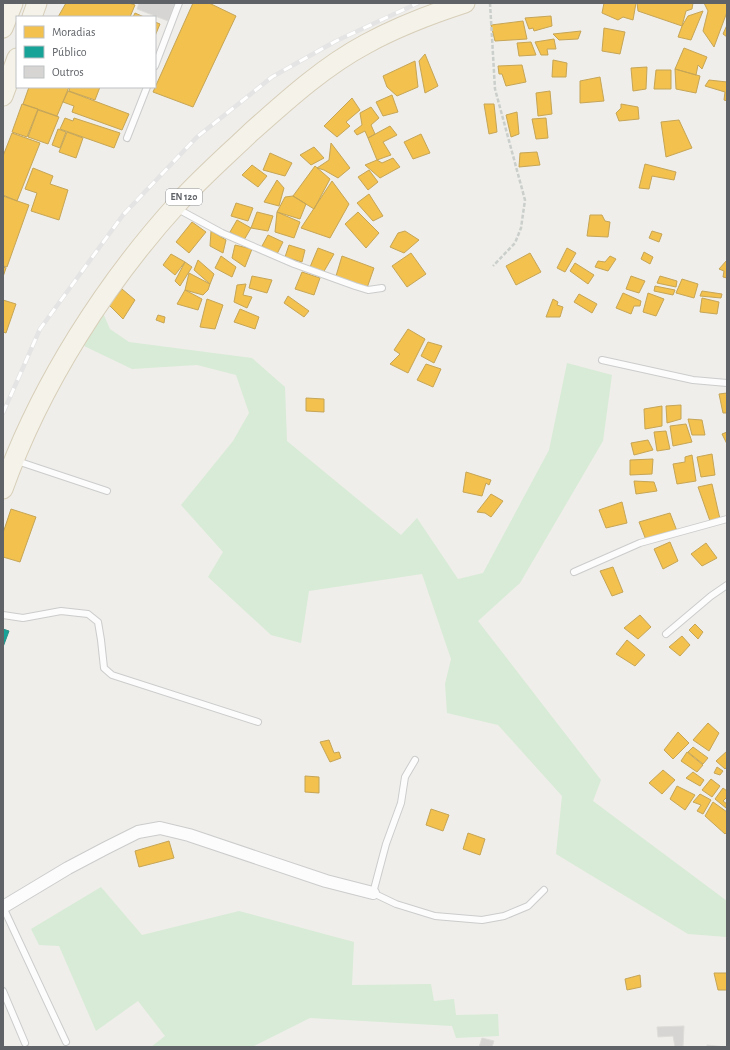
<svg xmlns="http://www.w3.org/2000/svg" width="730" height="1050" font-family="'Alegreya Sans',sans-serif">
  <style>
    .green { fill: #d8ebd6 }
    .homes { fill: #f2c14e; stroke: #c6a556 }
    .public { fill: #17a398; stroke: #2d908a }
    .building { fill: #d6d5d3; stroke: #deddd9 }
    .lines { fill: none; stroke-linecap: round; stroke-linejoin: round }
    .lane-casing { stroke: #cbcccc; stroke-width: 8 }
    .street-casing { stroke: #cbcccc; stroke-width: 14 }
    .primary-casing { stroke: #d7ceb8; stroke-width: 21 }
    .path { stroke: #cacfcc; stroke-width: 2.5; stroke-dasharray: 4 2; stroke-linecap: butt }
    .lane { stroke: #fdfcfc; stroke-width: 6 }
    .street { stroke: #fdfcfc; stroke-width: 12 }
    .primary { stroke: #f4f2e9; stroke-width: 19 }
    .rail-casing { stroke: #e4e4e4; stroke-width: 4.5 }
    .rail { stroke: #fff; stroke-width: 3; stroke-dasharray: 9; stroke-linecap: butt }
    .labels { text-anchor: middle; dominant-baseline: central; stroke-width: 4; stroke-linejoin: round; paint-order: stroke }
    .shield { fill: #fff; stroke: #8f9295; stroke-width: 1 }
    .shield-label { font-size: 10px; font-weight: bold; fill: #5f6368 }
  </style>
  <rect width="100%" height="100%" fill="#efeeea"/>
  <!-- green -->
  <path class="green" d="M103 313 110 329 129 342 252 358 285 387 287 441 401 535 417 518 458 579 483 573 549 450 567 363 612 375 603 441 520 583 478 621 601 780 593 801 727 901V937L688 934 556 854 562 796 498 725 447 713 445 684 451 659 422 574 309 591 301 643 271 635 208 577 223 552 181 505 233 441 249 413 236 375 197 365 132 369 82 345Z
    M101 887 142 935 239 911 354 942 352 985 431 984 434 1001 454 999 456 1015 498 1014 499 1036 456 1038 452 1026 310 1018 252 1047H151L165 1036 138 1001 96 1031 59 946 39 945 31 929Z"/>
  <!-- homes -->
  <path class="homes" d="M66 3H129L135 5 130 17H58Z
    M193 3H209L236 16 193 107 153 92Z
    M604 3H636L633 20 623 17 618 20 602 13Z
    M637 3H693L692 9 686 11 682 26 638 11Z
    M704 3H727V12L714 47 703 31 708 11Z
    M703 11 691 40 678 37 682 26 688 16Z
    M135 13 144 17H133Z
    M551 16 552 26 534 31 533 28 529 29 525 18Z
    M523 21 527 39 495 41 491 25Z
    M155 22 160 24 155 36Z
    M727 25V37L723 34Z
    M604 28 625 32 620 54 602 51Z
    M581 31 578 39 559 40 553 34Z
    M554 39 556 49H547L548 55H541L535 42Z
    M531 42 536 55 519 56 517 43Z
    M684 48 707 57 702 69 698 65 696 75 675 69Z
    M425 54 438 86 425 93 419 61Z
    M553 60 567 63 566 77H552Z
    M415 61 418 87 397 96 387 87 383 76Z
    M522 65 526 82 506 86 502 74H499L498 66Z
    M647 67 646 89 633 91 631 68Z
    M675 69 700 76 696 93 676 89Z
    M656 70H671V89H654Z
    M600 77 604 101 580 103V81Z
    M709 80 727 82V101L724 100 725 92 705 86Z
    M29 87H69L57 116 23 104Z
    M70 87H100L95 100 69 91Z
    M68 91 129 114 122 130 72 112 74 106 63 102Z
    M550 91 552 114 538 116 536 93Z
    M392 95 398 112 383 116 376 102Z
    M352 98 360 110 346 122 350 126 337 137 324 126Z
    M22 104 38 109 27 137 12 132Z
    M484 104H494L497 132 489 134Z
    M621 104 638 107 639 119 619 121 616 113 621 108Z
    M371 107 379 118 371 125 375 134 368 138 365 131 357 135 354 131 362 125 360 113Z
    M38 110 59 117 48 144 28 137Z
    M517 112 519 134 511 137 506 115Z
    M65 118 73 121 74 118 120 133 114 148 60 129Z
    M546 118 548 138 536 139 532 119Z
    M679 120 692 148 666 157 661 122Z
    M390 126 397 135 383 142 391 155 377 160 368 138Z
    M58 129 66 132 60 148 52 145Z
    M67 132 83 138 76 158 59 152Z
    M12 133 40 143 17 201 3 195V156Z
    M421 134 430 153 413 159 404 142Z
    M331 143 350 168 338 178 324 170 317 168 329 160Z
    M314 147 324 158 311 165 300 155Z
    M537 152 540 165 519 167 520 153Z
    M270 153 292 163 285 176 263 170Z
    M393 158 400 167 380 178 365 165 377 160 382 163Z
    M645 164 676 172 674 180 652 176 649 189 639 188Z
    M252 165 267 176 258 187 242 175Z
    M315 166 330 179 314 209 293 196Z
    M33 168 53 176 50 184 68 190 59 220 31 211 37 193 25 189Z
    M369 170 378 182 368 190 358 177Z
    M277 180 284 188 279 206 264 202Z
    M332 181 349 204 330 238 301 228Z
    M369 194 383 216 373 221 357 203Z
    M3 196 29 205 7 267 3 266Z
    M293 196 306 204 300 219 277 212 285 197Z
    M236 203 253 208 248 221 231 216Z
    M257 212 273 216 268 231 251 228Z
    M277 212 300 222 294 238 275 232Z
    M358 212 379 233 366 248 345 224Z
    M590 215H602L605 221 610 222 608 237 587 236Z
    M237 220 251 228 244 240 230 232Z
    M192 222 206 232 189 253 176 242Z
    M211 231 226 240 223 253 210 246Z
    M405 231 419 240 404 253 390 247 398 233Z
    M652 231 662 234 659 242 649 238Z
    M268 235 283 242 277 254 262 246Z
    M235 245 252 249 245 267 232 258Z
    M289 245 305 250 302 262 285 257Z
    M318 248 334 254 323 273 310 267Z
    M567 248 576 253 565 272 557 268Z
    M644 252 653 257 650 264 641 259Z
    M411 253 426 274 407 287 392 266Z
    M530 253 541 272 516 285 506 266Z
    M171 254 185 262 175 275 163 265Z
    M221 256 236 267 232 277 215 268Z
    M342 256 374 268 367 288 336 276Z
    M610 256 616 259 608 271 595 267 598 261 605 262Z
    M198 260 214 274 210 284 194 270Z
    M727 260V278L723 277 724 271 719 269Z
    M185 262 192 267 180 286 175 281Z
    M575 263 594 275 588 284 570 271Z
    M3 267 6 268 3 277Z
    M302 272 320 278 314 295 295 289Z
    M189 273 210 284 208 290 203 295 185 290Z
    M252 276 272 280 267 293 249 288Z
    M631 276 645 281 639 293 626 289Z
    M660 276 677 281 676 287 657 283Z
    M682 279 698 284 694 298 676 293Z
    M246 284 243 295 252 297 247 308 234 302 237 285Z
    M655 286 675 290 673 295 654 291Z
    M122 289 135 300 123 319 109 305Z
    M185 290 202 299 198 310 177 304Z
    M702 291 722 294 721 298 700 296Z
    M623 293 641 301 640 306H634L631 314 616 308Z
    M648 293 664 299 656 316 643 312Z
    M579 294 597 304 592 313 574 302Z
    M288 296 309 311 304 317 284 303Z
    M702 298 719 302 717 314 700 312Z
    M207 299 223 305 215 329 200 327Z
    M553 299 558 302 557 305 563 307 560 317H546Z
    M3 300 16 304 6 333 3 332Z
    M240 309 259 317 255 329 234 322Z
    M158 315 165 317 164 323 156 320Z
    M408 329 425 339 408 373 390 364 400 354 394 350Z
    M428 342 442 346 434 363 421 356Z
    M426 364 441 369 433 387 417 380Z
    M727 393V413H723L719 394Z
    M306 398 324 399V412L306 411Z
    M681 405V419L667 423 666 406Z
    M662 406V426L645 429 644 409Z
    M688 419 702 420 705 435H692Z
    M686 424 692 442 673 446 670 426Z
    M666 431 670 449 657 451 654 432Z
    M727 432V444L722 434Z
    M648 440 653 450 634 455 631 443Z
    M712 454 715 475 701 477 697 457Z
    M692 455 696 481 677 484 673 464 685 462V457Z
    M653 459 652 474 630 475V460Z
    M466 472 491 480 489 485 486 483 482 496 463 492Z
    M634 481 654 482 657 491 636 494Z
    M712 484 720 519 710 521 698 487Z
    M491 494 503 501 491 517 485 513 477 512Z
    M622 502 627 523 606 528 599 510Z
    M11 509 36 517 20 562 3 557V533Z
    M670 513 677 531 646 540 639 522Z
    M670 542 678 561 663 569 654 549Z
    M706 543 717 558 702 566 691 554Z
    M613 567 623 592 612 596 600 571Z
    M640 615 651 627 638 639 624 628Z
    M695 624 703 632 698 639 689 630Z
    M682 636 690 645 680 656 669 647Z
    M627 640 645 655 635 666 616 654Z
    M708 723 719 733 709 751 693 740Z
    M678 732 689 743 673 759 664 750Z
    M329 740 334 753 339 752 341 758 330 762 320 742Z
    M693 747 708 758 703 764 688 752Z
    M727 751V767L725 769 716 761Z
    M687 752 703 765 697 772 681 761Z
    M717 767 723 771 720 775 714 773Z
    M663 770 675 780 662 794 649 783Z
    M693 772 704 780 700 786 686 778Z
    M305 776 319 777V793L305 792Z
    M711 779 720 786 712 797 702 790Z
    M677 786 695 795 685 810 670 799Z
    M723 788 727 791V797L723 801 727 804 726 808 715 799Z
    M700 794 711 800 703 814 697 811 701 805 693 802Z
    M713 802 727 812V832L725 834 705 816Z
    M431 809 449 815 443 831 426 825Z
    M468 833 485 839 480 855 463 849Z
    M169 841 174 858 139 867 135 851Z
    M714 973H727V990H718Z
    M640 975 641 987 627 990 625 979Z"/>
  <!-- public -->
  <path class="public" d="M3 629 9 631 3 647Z"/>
  <!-- building -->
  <path class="building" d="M139 3H175L168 21 137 9Z
    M684 1026 683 1047H675L673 1036 658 1037 657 1027Z
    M482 1038 494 1041 492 1047H479Z
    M707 1045 726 1047H707Z"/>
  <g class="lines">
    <!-- lane casing -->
    <g class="lane-casing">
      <path id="lane" d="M155 66 179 3
        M127 138 147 87
        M176 208 222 233 294 264 355 286 368 290 382 288
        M602 360 693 380 727 383
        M17 461 107 491
        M574 572 640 543 727 519
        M3 615 23 618 61 611 88 614 98 622 101 640 104 668 112 675 258 722
        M666 634 711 596 727 585
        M415 760 405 777 401 803 386 844 373 893 396 904 435 916 482 920 504 916 528 906 544 890
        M3 907 66 1042
        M3 991 25 1043"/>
    </g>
    <!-- street casing -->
    <g class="street-casing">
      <path id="street" d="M3 907 68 868 106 848 138 832 160 828 189 835 326 881 373 893"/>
    </g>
    <!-- primary casing -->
    <g class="primary-casing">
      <path id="primary" d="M32 17 37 3
        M3 28 13 3
        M3 96 17 58
        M3 489C40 385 106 282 180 201 202 177 227 155 250 133 286 101 323 67 366 44 397 27 431 14 465 3"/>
    </g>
    <!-- path -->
    <path class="path" d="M490 3 495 89 525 200 521 228 515 243 493 266"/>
    <!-- lane -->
    <use href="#lane" class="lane"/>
    <!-- street -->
    <use href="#street" class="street"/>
    <!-- primary -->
    <use href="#primary" class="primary"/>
    <!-- rail casing -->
    <g class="rail-casing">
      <path id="rail" d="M3 413 40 329 123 215 197 137 272 77 336 41 418 3"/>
    </g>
    <!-- rail -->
    <use href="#rail" class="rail"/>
  </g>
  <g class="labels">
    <!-- shield labels -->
    <rect class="shield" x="166" y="189" width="36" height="16" rx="3"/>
    <g class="shield-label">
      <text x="184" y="197">EN 120</text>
    </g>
  </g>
  <!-- border -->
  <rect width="730" height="1050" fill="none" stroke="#5f6368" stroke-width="8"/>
  <!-- legend -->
  <rect x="16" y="16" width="140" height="72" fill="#ffffff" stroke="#bfc1c3"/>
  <rect x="24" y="26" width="20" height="12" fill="#f2c14e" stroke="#bfc1c3"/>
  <text x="52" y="36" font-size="12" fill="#5f6368">Moradias</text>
  <rect x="24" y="46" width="20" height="12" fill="#17a398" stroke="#bfc1c3"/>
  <text x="52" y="56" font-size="12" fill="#5f6368">Público</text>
  <rect x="24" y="66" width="20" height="12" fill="#d6d5d3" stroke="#bfc1c3"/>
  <text x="52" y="76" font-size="12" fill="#5f6368">Outros</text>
</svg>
